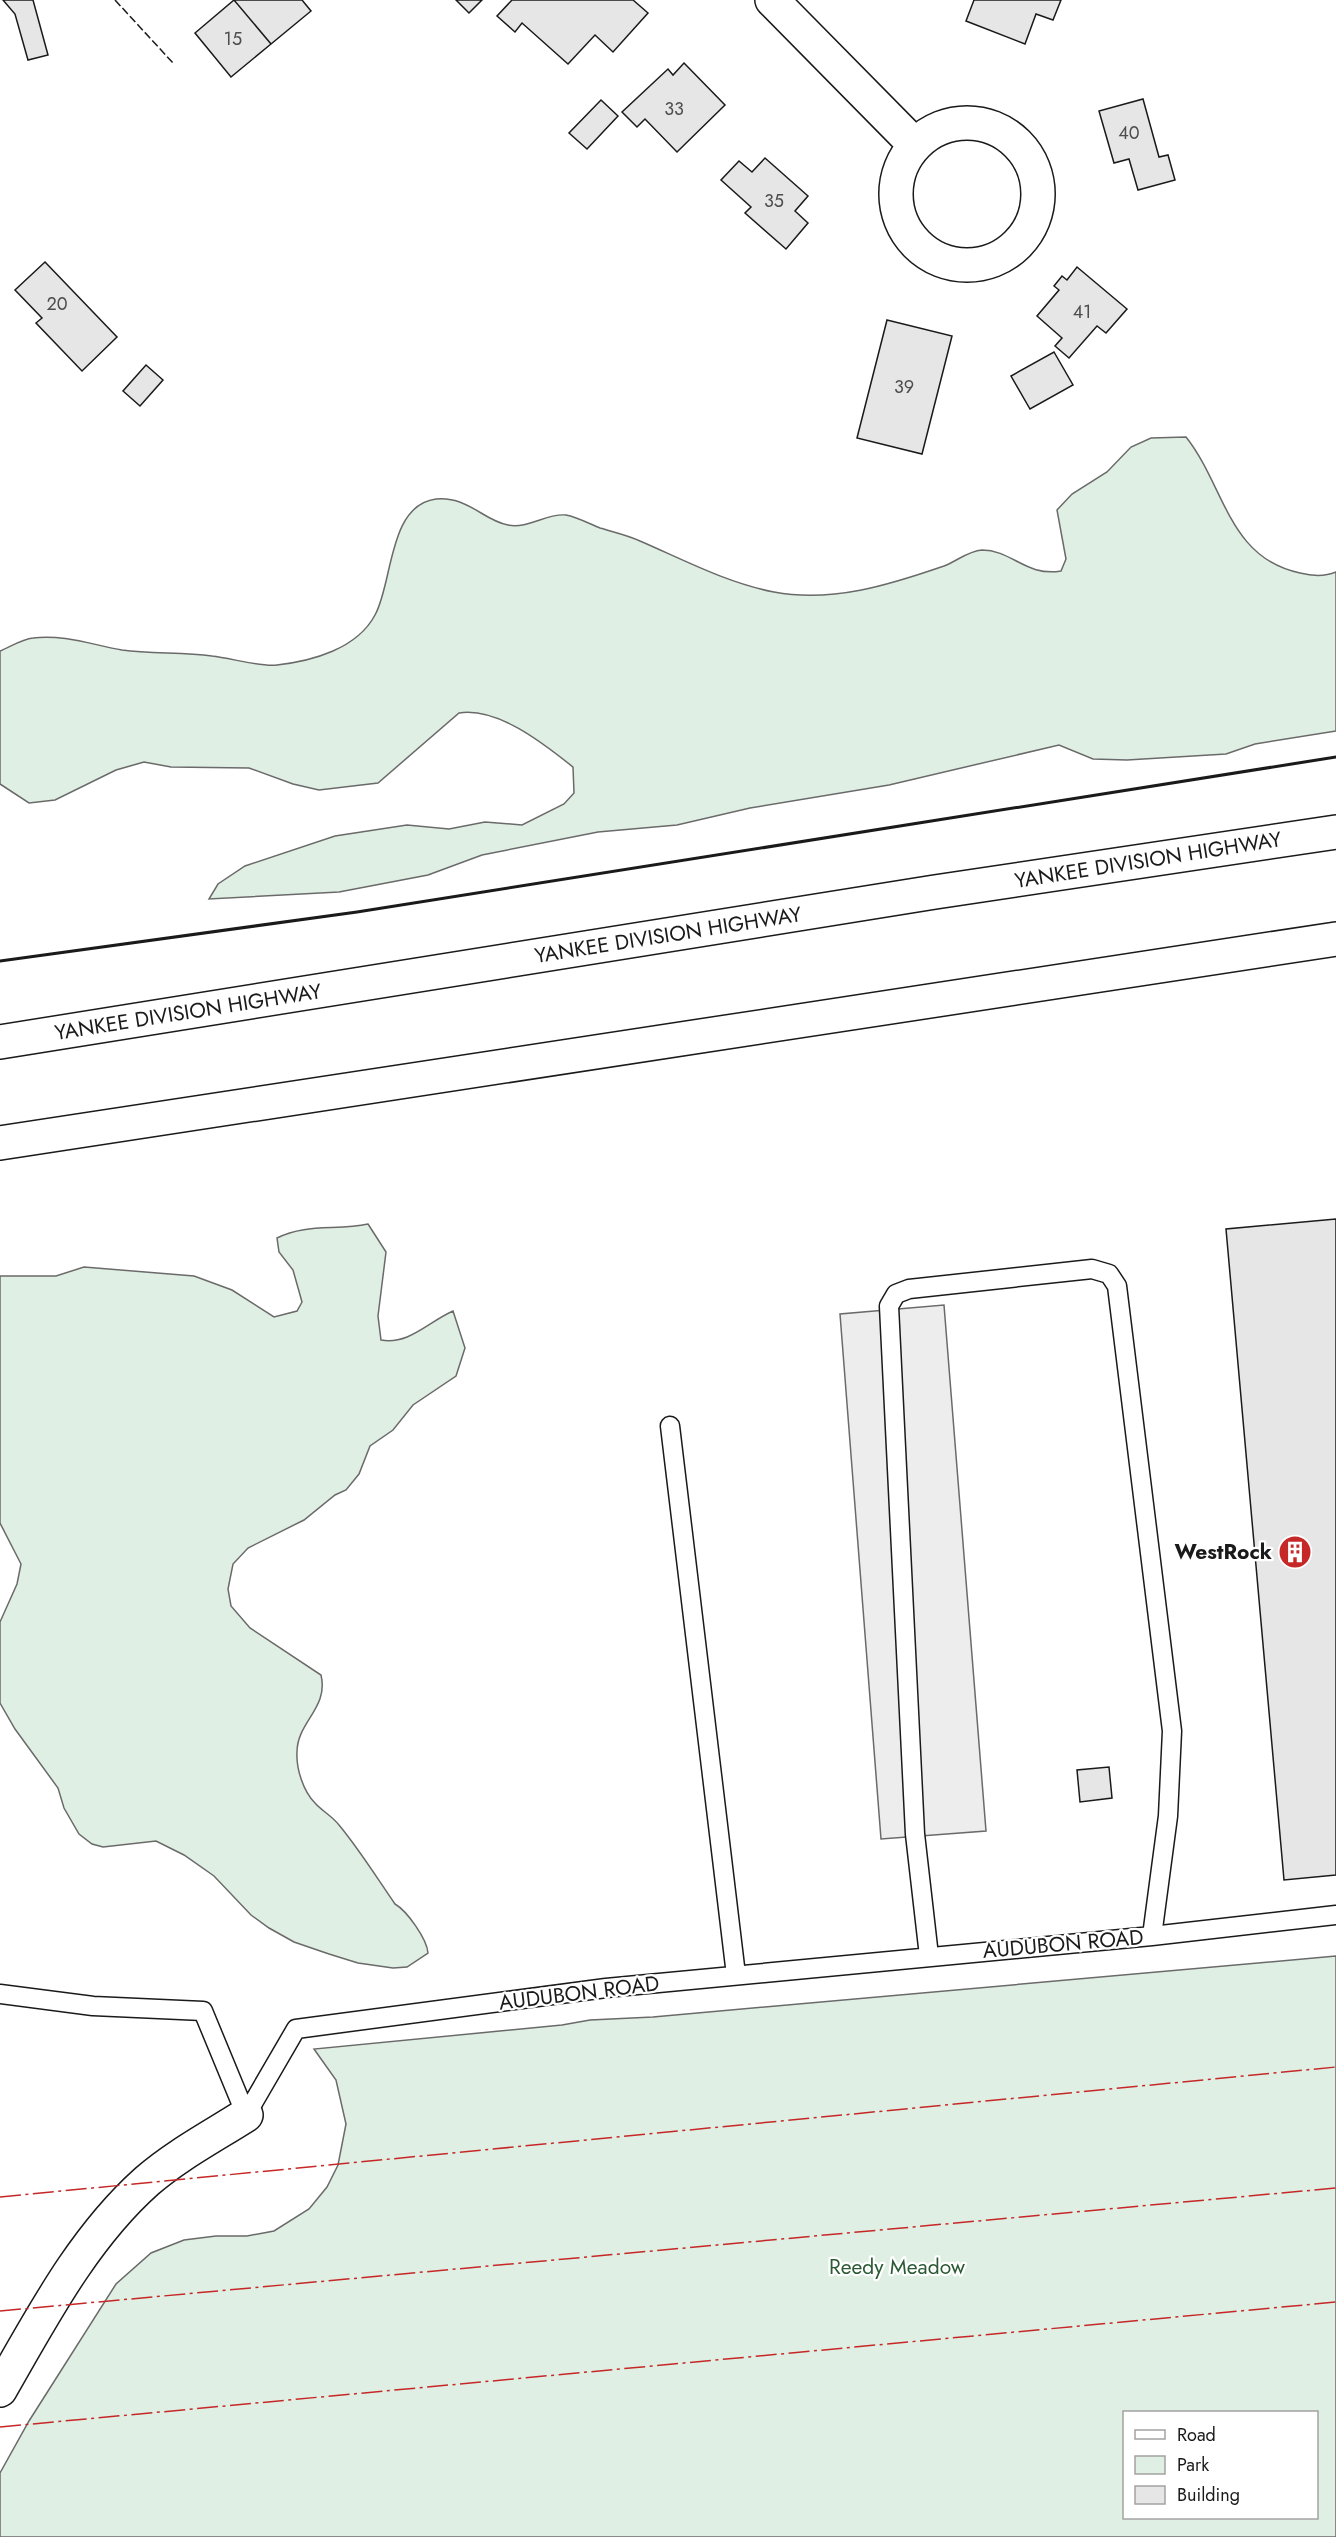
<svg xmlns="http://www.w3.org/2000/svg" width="1336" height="2537" font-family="Jost,sans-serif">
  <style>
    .green { fill: #e0efe3; stroke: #6a6a6a; stroke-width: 1.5; fill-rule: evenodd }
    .parking { fill: #ededed; stroke: #6a6a6a; stroke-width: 1.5 }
    .building { fill: #e6e6e6; stroke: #1a1a1a; stroke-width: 1.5 }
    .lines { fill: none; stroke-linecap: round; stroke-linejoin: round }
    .lane-casing { stroke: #1a1a1a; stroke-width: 21 }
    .street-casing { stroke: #1a1a1a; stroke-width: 36 }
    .highway-casing { stroke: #1a1a1a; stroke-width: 36 }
    .lane { stroke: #fff; stroke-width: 18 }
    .street { stroke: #fff; stroke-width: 33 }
    .highway { stroke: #fff; stroke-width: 33 }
    .fence { stroke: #1a1a1a; stroke-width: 1.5; stroke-dasharray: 8 3; stroke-linecap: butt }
    .wall { stroke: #1a1a1a; stroke-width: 3 }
    .power { stroke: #c62828; stroke-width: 1.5; stroke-dasharray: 21 4.5 3 4.5; stroke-linecap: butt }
    .labels { text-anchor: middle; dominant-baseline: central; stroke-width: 4.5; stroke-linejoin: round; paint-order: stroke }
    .number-label { font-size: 18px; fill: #4d4d4d }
    .street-label { font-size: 21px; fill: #1a1a1a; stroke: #fff }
    .poi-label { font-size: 21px; font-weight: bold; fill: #1a1a1a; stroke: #fff; text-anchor: end }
    .park-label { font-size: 21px; fill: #2b5a34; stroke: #fff }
  </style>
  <rect width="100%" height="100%" fill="#fff"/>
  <!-- green -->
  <path class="green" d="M1186 437C1225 486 1228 558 1300 573 1312 576 1324 577 1336 572V731L1255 744 1226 754 1127 760 1093 759 1059 745 889 785 750 808 677 825 598 832 482 855 428 875 339 892 209 899 218 884 245 866 335 836 407 825 449 829 485 822 522 825 564 804 574 793 573 767C544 744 498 707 459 713L378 783 319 790 293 784 249 768 171 767 144 762 116 770 55 800 29 803 0 784V651C10 647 22 639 33 638 63 634 93 645 122 650 152 654 182 652 212 656 231 658 259 667 277 665 312 661 357 649 375 615 393 583 388 505 436 499 468 496 484 521 508 525 529 529 546 513 566 515 577 517 590 524 600 528 613 532 627 535 640 541 684 560 727 583 774 592 832 603 889 585 944 566 957 561 968 551 982 550 1012 550 1026 577 1061 571L1066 559 1057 510 1072 494 1107 472 1131 447 1151 438Z
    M368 1224 386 1252 378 1316 381 1340C409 1345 428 1322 453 1311L465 1348 456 1376 413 1405 393 1430 370 1446 359 1474 346 1490 335 1495 304 1520 248 1548 233 1564 228 1589 231 1606 250 1628 321 1675C329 1708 297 1722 297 1752 296 1768 303 1791 315 1803 322 1811 332 1816 339 1825 359 1849 377 1878 395 1904 407 1911 427 1939 428 1953L407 1967 393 1968 358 1963 329 1954 294 1942 269 1928 251 1915 214 1876 184 1855 156 1841 103 1847 92 1844 79 1834 64 1808 58 1788 15 1729 0 1703V1622L17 1584 21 1564 0 1523V1276H56L84 1267 194 1276 232 1290 274 1317 297 1311 302 1302 293 1270 279 1252 277 1238C306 1223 337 1231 368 1224Z
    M1336 1956V2537H0V2473L29 2421 116 2284 151 2253 184 2240 216 2236H247L274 2231 309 2209 327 2187 338 2165 346 2124 336 2080 314 2049 562 2025 590 2020 653 2017ZM1316 2412V2518H1124V2412Z"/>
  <!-- parking -->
  <path class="parking" d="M944 1305 986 1831 881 1839 840 1314Z"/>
  <!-- building -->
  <path class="building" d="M3 0H33L48 55 28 60 15 14Z
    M234 0H302L311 11 271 44Z
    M234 0 271 44 231 77 195 33Z
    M456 0H482L469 13Z
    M512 0H633L648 13 613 52 595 35 568 64 522 23 515 32 497 16Z
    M974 0H1061L1053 20 1036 14 1025 44 966 21Z
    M684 63 725 105 677 152 645 119 637 127 622 112 668 69 673 75Z
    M1143 99 1159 157 1168 155 1175 180 1138 190 1129 159 1114 163 1099 111Z
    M601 100 618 116 587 149 569 133Z
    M765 158 808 196 795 211 808 223 786 249 745 213 751 207 721 180 739 161 752 172Z
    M45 262 117 337 82 371 36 323 42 318 15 290Z
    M1077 267 1127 309 1106 333 1097 326 1069 358 1055 346 1062 338 1037 316 1059 290 1054 286 1062 276 1067 280Z
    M887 320 952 336 922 454 857 438Z
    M1054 352 1073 385 1030 409 1011 376Z
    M146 365 163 380 140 406 123 391Z
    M1336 1219V1875L1284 1880 1226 1229Z
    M1109 1767 1112 1798 1080 1802 1077 1770Z"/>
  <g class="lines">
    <!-- lane casing -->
    <g class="lane-casing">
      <path id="lane" d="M670 1426 736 1975
        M929 1956 915 1834 889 1306 896 1294 909 1289 1092 1269 1109 1274 1117 1286 1172 1731 1168 1816 1152 1936
        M0 1994 93 2006 203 2011 246 2115
        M246 2115 296 2029 606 1988 1152 1936 1336 1915"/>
    </g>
    <!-- street casing -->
    <g class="street-casing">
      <path id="street" d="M772 0 915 145
        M896 194a71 71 0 1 1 142 0a71 71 0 1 1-142 0Z
        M0 2390C42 2317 83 2238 147 2181 177 2155 213 2136 246 2115"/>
    </g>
    <!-- highway casing -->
    <g class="highway-casing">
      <path id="highway" d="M0 1042 935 892 1336 832
        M0 1143 1336 939"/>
    </g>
    <!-- lane -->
    <use href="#lane" class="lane"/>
    <!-- street -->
    <use href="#street" class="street"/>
    <!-- highway -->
    <use href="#highway" class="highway"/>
    <!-- fence -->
    <path class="fence" d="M115 0 173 63"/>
    <!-- wall -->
    <path class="wall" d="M0 961 357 912 1336 757"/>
    <!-- power -->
    <path class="power" d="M0 2197 1336 2067
      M0 2311 1336 2188
      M0 2427 1336 2302"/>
  </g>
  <!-- icons -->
  <defs>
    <g id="building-disc" transform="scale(1.725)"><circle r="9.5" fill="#c62828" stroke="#fff"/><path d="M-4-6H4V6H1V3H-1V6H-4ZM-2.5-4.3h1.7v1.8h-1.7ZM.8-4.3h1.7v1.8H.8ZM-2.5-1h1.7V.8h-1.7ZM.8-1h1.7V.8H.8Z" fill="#fff"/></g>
  </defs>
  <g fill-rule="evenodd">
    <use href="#building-disc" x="1295" y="1552"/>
  </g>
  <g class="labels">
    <!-- number labels -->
    <g class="number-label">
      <text x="233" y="39">15</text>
      <text x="674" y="109">33</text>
      <text x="1129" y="133">40</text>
      <text x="774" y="201">35</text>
      <text x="57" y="304">20</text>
      <text x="1082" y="312">41</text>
      <text x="904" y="387">39</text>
    </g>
    <!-- street labels -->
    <g class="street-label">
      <text transform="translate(1148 860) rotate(-9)">YANKEE DIVISION HIGHWAY</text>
      <text transform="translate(668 935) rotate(-9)">YANKEE DIVISION HIGHWAY</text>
      <text transform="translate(188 1012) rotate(-9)">YANKEE DIVISION HIGHWAY</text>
      <text transform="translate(1063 1944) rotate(-5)">AUDUBON ROAD</text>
      <text transform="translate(579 1993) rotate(-7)">AUDUBON ROAD</text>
    </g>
    <!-- poi labels -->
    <g class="poi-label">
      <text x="1272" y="1552">WestRock</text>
    </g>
    <!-- park labels -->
    <g class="park-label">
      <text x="897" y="2267">Reedy Meadow</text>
    </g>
  </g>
  <!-- legend -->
  <rect x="1123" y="2411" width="195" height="108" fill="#ffffff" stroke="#a3a3a3" stroke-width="1.5"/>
  <rect x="1135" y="2430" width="30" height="9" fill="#ffffff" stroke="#a3a3a3" stroke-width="1.5"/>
  <text x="1177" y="2441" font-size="18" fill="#1a1a1a">Road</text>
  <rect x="1135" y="2456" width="30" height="18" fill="#e0efe3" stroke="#a3a3a3" stroke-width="1.5"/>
  <text x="1177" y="2471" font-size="18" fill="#1a1a1a">Park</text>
  <rect x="1135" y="2486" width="30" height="18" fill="#e6e6e6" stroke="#a3a3a3" stroke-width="1.5"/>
  <text x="1177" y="2501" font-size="18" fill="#1a1a1a">Building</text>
</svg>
